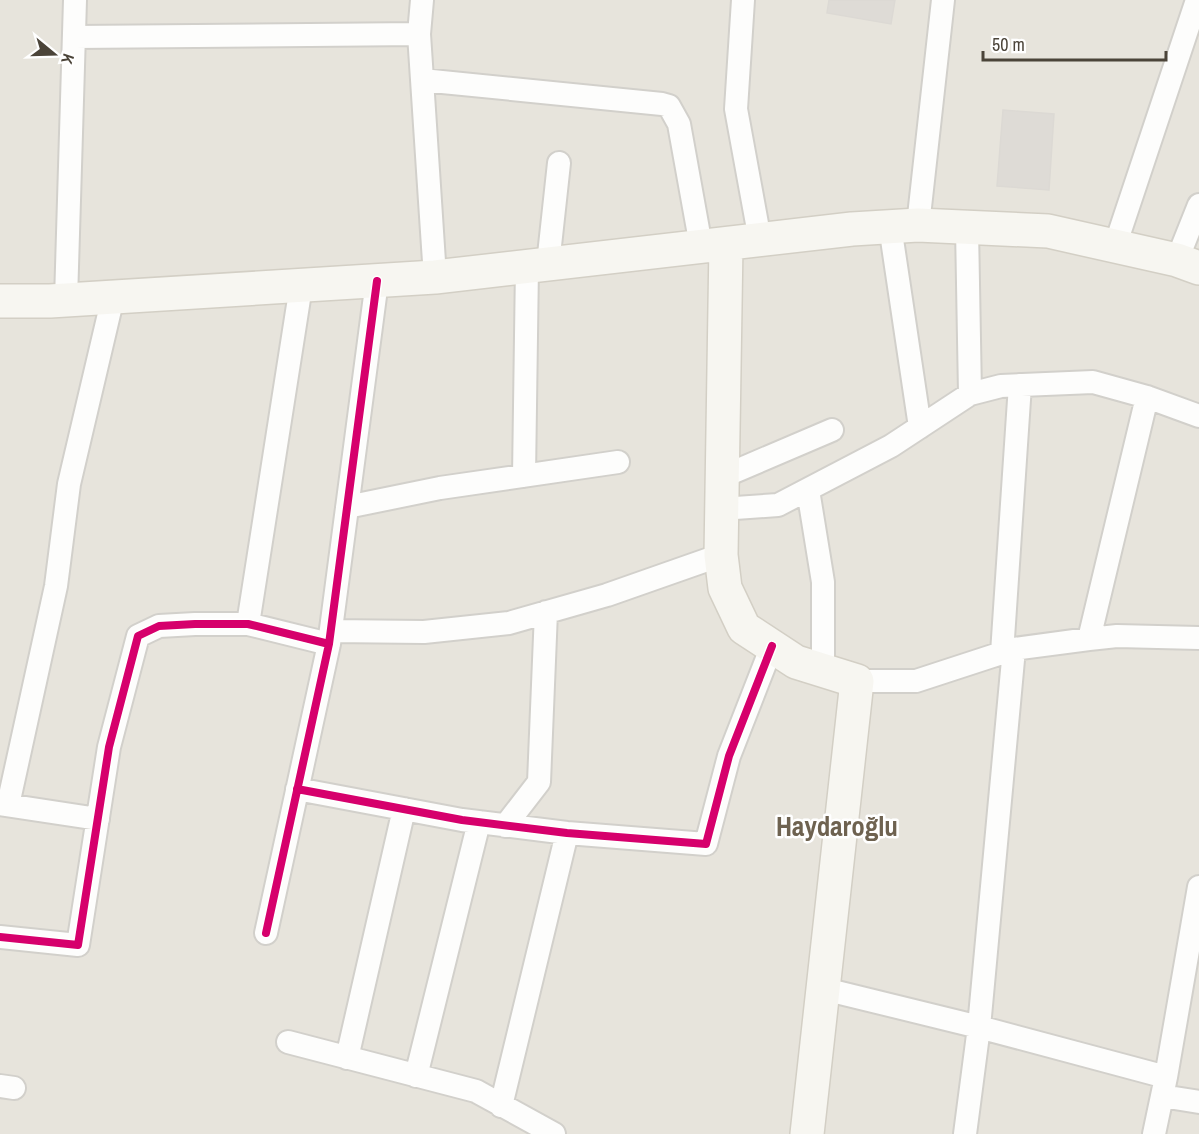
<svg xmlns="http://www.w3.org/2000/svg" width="1199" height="1134" font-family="'Archivo Narrow',sans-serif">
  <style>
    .residential { fill: #e7e4dc }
    .building { fill: #dedbd6; stroke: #dcd9d4; stroke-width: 1.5 }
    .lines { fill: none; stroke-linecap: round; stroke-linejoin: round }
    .street-casing { stroke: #d2d0cb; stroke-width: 26 }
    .secondary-casing { stroke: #d3cfc5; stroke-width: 36 }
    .street { stroke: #fdfdfc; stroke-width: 22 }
    .secondary { stroke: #f7f6f1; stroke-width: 33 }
    .cycleway-casing { stroke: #fff; stroke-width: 11 }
    .cycleway { stroke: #d6006c; stroke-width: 8 }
    .labels { text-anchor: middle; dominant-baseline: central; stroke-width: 5; stroke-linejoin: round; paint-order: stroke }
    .district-label { font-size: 27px; font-weight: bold; fill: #6e6250; stroke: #fff }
  </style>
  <rect width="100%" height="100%" fill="#f4f2ee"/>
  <!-- residential -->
  <path class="residential" d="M0 0H1199V1134H0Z"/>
  <!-- building -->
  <path class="building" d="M829 0H895L891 24 827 13Z
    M1003 110 1054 114 1049 190 997 186Z"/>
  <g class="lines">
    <!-- street casing -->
    <g class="street-casing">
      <path id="street" d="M422 0 419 34 435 277
        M743 0 736 109 760 240
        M74 37 419 34
        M422 80 662 104 669 106 679 124 701 246
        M918 225 943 0
        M890 226 920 427
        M967 228 970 394
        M1115 246 1197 0
        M1177 260 1199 205
        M548 264 559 163
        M66 300 75 0
        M524 476 527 266
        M722 477 832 430
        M808 490 823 582V670
        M347 507 440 488 618 462
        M721 509 778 505 891 446 970 394 1001 386 1093 382 1147 397 1199 416
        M248 624 301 286
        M331 631 424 632 509 623 607 595 721 555
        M1089 639 1147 397
        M1002 653 1020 385
        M857 681H916L1014 649 1089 639 1117 636 1199 638
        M297 789 462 820 567 833 706 844 729 756 772 646
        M0 804 98 819
        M8 805 56 586 69 484 113 297
        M505 826 539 782 546 612
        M266 933 329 644 377 281
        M0 937 78 945 109 747 138 636 159 626 195 624H248L329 644
        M824 989 979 1027 1166 1077
        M288 1042 476 1091 554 1134
        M347 1058 404 809
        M416 1076 479 822
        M0 1086 14 1088
        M1162 1096 1199 1102
        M501 1106 567 833
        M965 1134 979 1027 1014 649
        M1154 1134 1166 1077 1199 887"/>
    </g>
    <!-- secondary casing -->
    <g class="secondary-casing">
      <path id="secondary" d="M726 244 721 555 725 588 744 628 796 662 857 681 807 1134
        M0 301H50L435 277 852 229 918 225 1048 231 1177 260 1199 268"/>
    </g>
    <!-- street -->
    <use href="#street" class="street"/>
    <!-- secondary -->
    <use href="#secondary" class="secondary"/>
    <!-- cycleway casing -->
    <g class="cycleway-casing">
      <path id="cycleway" d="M297 789 462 820 567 833 706 844 729 756 772 646
        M266 933 329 644 377 281
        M0 937 78 945 109 747 138 636 159 626 195 624H248L329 644"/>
    </g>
    <!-- cycleway -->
    <use href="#cycleway" class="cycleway"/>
  </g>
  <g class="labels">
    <!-- district labels -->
    <g class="district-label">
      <text x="837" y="826">Haydaroğlu</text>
    </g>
  </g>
  <!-- north arrow -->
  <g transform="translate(54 54) rotate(109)" stroke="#ffffff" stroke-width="4.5" paint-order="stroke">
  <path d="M0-4.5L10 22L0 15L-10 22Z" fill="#4b4439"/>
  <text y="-9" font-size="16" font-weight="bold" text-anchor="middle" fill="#4b4439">K</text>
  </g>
  <!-- scale -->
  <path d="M983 51v9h183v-9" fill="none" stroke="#4b4439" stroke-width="3"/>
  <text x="992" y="51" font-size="18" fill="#4b4439" stroke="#ffffff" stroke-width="4.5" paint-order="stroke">50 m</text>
</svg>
